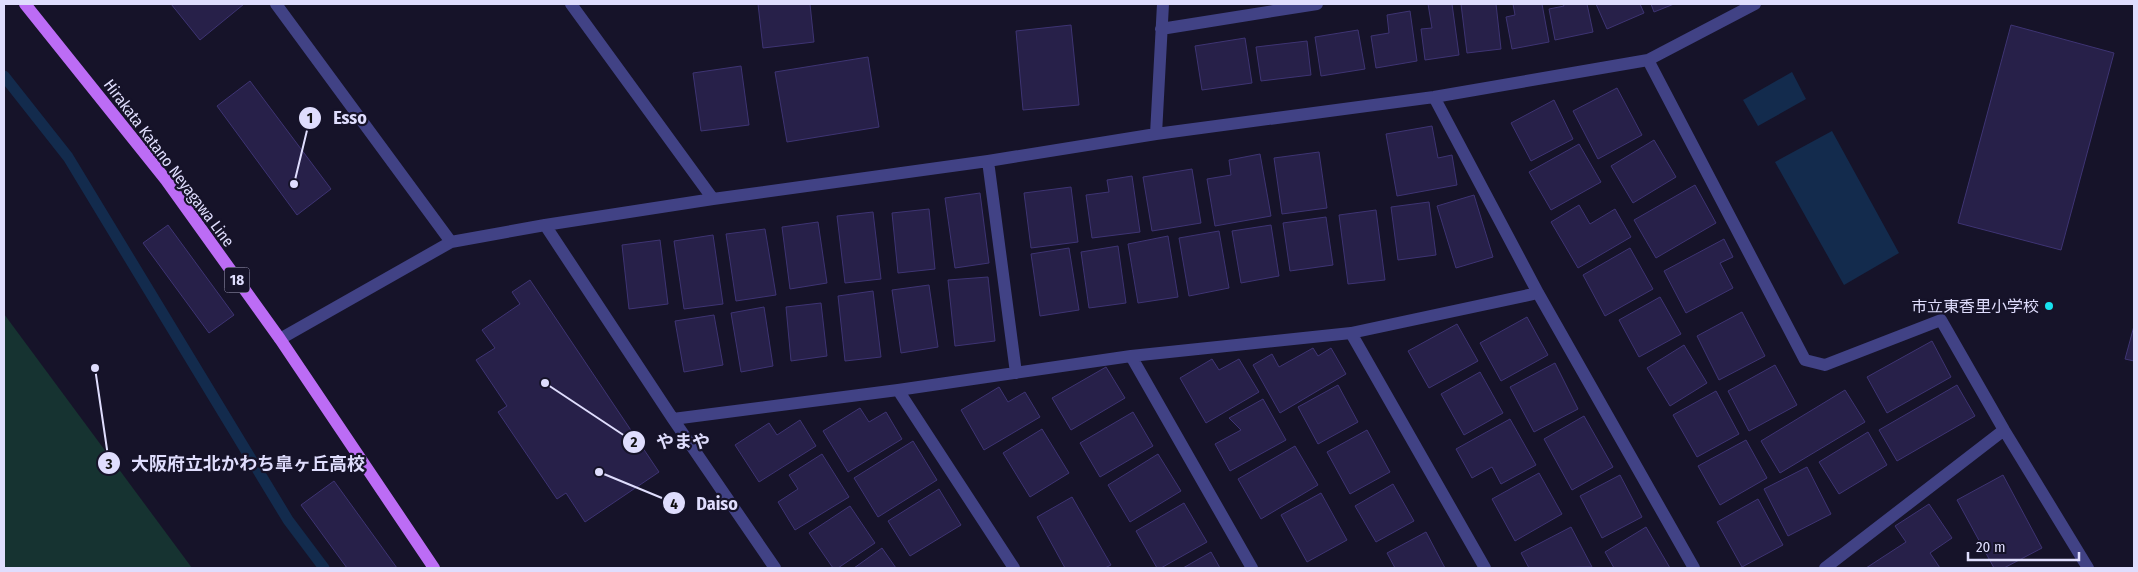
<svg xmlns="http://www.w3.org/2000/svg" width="2138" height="572" font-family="'Fira Sans Condensed','Noto Sans JP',sans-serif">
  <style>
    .green { fill: #163331 }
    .water { fill: #132b4d }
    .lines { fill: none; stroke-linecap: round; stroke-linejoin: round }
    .stream { stroke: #132b4d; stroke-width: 11 }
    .building { fill: #272049; stroke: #3e3473 }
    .minor { stroke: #414285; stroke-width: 12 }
    .major { stroke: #bc6cf5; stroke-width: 12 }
    .poi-dot { fill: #17e2ef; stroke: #161329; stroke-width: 2 }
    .labels { text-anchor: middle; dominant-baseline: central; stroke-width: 4.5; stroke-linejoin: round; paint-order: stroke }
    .shield { fill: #161329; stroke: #a3a0bd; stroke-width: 1 }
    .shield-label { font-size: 15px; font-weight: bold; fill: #dfddfd }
    .street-label { font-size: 16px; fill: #dfddfd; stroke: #161329 }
    .poi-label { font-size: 16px; fill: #dfddfd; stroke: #161329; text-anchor: end }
    .leader { fill: none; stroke: #dfddfd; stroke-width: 2 }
    .callout-dot { fill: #dfddfd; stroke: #161329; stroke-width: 2 }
    .mark-label { font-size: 15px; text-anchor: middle; font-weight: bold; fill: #111 }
    .callout-label { font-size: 18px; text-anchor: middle; font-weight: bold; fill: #dfddfd; stroke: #161329; stroke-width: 4.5; stroke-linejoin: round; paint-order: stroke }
  </style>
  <rect width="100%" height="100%" fill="#161329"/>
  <!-- green -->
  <path class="green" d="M4 314 192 568H4Z"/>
  <!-- water -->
  <path class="water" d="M1792 72 1806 99 1758 126 1743 100Z
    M1832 131 1899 253 1844 285 1775 162Z"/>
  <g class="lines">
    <!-- stream -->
    <path class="stream" d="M4 76 68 157 288 520 324 568"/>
  </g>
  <!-- building -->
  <path class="building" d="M171 4H244L200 40Z
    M758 4H810L814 42 763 48Z
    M1428 4H1452L1459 55 1425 60 1421 29 1432 28Z
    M1461 4H1496L1501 49 1467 53Z
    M1513 4H1542L1549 42 1512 49 1506 17 1515 15Z
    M1563 4H1587L1593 32 1555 40 1549 9 1564 6Z
    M1596 4H1640L1644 13 1607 29Z
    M1651 4H1674L1654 12Z
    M1410 11 1417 61 1376 68 1371 36 1389 33 1387 15Z
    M1071 25 1079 105 1023 110 1016 31Z
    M2011 25 2114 53 2061 250 1958 223Z
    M1358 30 1365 69 1321 76 1315 37Z
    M1245 38 1252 83 1202 90 1195 46Z
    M1307 41 1311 75 1261 81 1256 47Z
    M868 57 879 127 787 142 775 72Z
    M741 66 749 125 701 131 693 73Z
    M250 81 331 189 297 215 217 106Z
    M1617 88 1642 135 1598 159 1573 111Z
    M1554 100 1573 139 1531 161 1511 123Z
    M1432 126 1438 158 1452 155 1457 185 1397 196 1386 134Z
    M1654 140 1676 177 1633 203 1611 166Z
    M1579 144 1601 182 1551 210 1529 172Z
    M1319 152 1327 208 1282 214 1274 158Z
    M1260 154 1271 216 1215 226 1207 179 1231 175 1229 160Z
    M1192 169 1201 223 1152 231 1143 177Z
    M1132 176 1140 232 1092 238 1086 195 1109 192 1107 180Z
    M1695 185 1716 223 1656 258 1634 220Z
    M1071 187 1078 242 1031 248 1024 193Z
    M980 193 989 263 955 268 945 198Z
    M1474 195 1493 257 1456 268 1437 206Z
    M1429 202 1436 255 1398 260 1391 207Z
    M1579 205 1590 224 1615 209 1631 237 1578 268 1551 222Z
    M929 209 935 269 898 273 892 213Z
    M1376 210 1385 280 1348 284 1339 215Z
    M873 212 881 279 845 283 837 216Z
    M1326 217 1333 265 1290 271 1283 223Z
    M818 222 827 283 790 289 782 227Z
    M168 225 234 315 209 333 143 243Z
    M1271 225 1279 276 1241 283 1232 231Z
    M765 229 776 295 736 301 726 234Z
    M1219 231 1229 288 1189 296 1179 238Z
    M713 235 723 304 684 309 674 241Z
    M1168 236 1178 297 1138 303 1128 244Z
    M1724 239 1733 257 1720 263 1733 288 1686 313 1664 271Z
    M660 240 668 304 629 309 622 245Z
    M1118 246 1126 303 1089 308 1081 252Z
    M1069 248 1079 310 1040 316 1031 254Z
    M1630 248 1653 289 1605 316 1583 275Z
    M988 277 995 341 955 346 948 280Z
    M530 280 659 472 585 522 566 493 557 499 498 412 507 406 476 360 495 348 482 330 520 304 512 292Z
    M929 285 938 347 901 353 892 290Z
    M873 291 881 357 845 361 838 296Z
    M1660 297 1681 334 1639 357 1619 320Z
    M821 303 827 356 791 361 786 307Z
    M764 307 773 366 741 372 731 313Z
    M1742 312 1765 356 1719 380 1697 336Z
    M714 315 723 365 684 372 675 321Z
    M1527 317 1548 355 1501 381 1480 343Z
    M1457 324 1478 361 1429 388 1408 351Z
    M2134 326V361L2125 359Z
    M1932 341 1951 377 1887 413 1867 377Z
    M1684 345 1707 383 1670 406 1647 368Z
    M1313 348 1318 356 1331 348 1346 374 1280 413 1253 365 1272 354 1279 367Z
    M1212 359 1219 370 1239 359 1259 392 1206 423 1180 378Z
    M1555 363 1578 409 1534 432 1510 387Z
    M1775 365 1797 405 1749 431 1728 391Z
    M1106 367 1125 398 1071 430 1052 398Z
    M1480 372 1503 413 1464 435 1441 394Z
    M1338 385 1358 422 1318 444 1298 407Z
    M1957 385 1975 416 1897 461 1879 430Z
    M999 387 1008 402 1025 392 1040 417 984 450 961 410Z
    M1845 390 1865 422 1780 473 1761 441Z
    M1716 391 1739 434 1697 457 1673 415Z
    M1263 399 1286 440 1230 471 1215 444 1241 430 1229 418Z
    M860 408 869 422 886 412 902 439 848 472 823 431Z
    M1133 412 1153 446 1100 477 1080 443Z
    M1584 416 1613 467 1572 490 1544 439Z
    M1510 419 1536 465 1501 484 1492 467 1472 478 1456 449Z
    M800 420 816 446 759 482 735 445 769 423 777 435Z
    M1042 429 1069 473 1030 497 1003 453Z
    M1367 430 1390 472 1350 494 1327 452Z
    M1868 432 1887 465 1839 494 1819 462Z
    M1746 440 1767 478 1720 505 1698 466Z
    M913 441 937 480 878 517 854 478Z
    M1295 446 1318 485 1261 519 1238 479Z
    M822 454 849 497 795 530 778 502 798 489 789 475Z
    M1158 454 1181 491 1130 522 1108 485Z
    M1807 467 1831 514 1788 536 1764 489Z
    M1539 473 1562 514 1515 541 1492 499Z
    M1620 475 1642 517 1602 538 1580 496Z
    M2003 475 2042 548 2004 568H1994L1957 500Z
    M334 481 397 568H347L301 505Z
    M1393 484 1414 521 1376 542 1355 506Z
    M939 489 961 525 910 556 888 521Z
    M1321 493 1347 540 1307 562 1281 515Z
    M1072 497 1111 565 1105 568H1065L1037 517Z
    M1758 499 1783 545 1742 567 1717 522Z
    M1184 503 1207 542 1161 568H1157L1136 531Z
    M1929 504 1952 538 1930 553 1940 568H1866L1906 542 1895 526Z
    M850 506 875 543 838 568H833L809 533Z
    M1571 527 1592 567 1529 568 1521 553Z
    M1646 527 1670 568H1614L1605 552Z
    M1426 532 1445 568H1395L1387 553Z
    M882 548 896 568H854Z
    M1211 552 1220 568H1183Z"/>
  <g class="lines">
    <!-- minor -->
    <path class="minor" d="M276 4 451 242
      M571 4 713 199
      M1161 29 1317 4
      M1648 60 1805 360 1825 365 1941 320 2004 430 2088 568
      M1434 97 1538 293 1694 568
      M1156 134 1163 4
      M988 161 1016 373
      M545 225 673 419 775 568
      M1351 333 1485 568
      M280 339 451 242 545 225 713 199 988 161 1156 134 1434 97 1648 60 1755 4
      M1131 356 1252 568
      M898 390 1014 568
      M673 419 898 390 1131 356 1351 333 1538 293
      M1825 568 2004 430"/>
    <!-- major -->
    <path class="major" d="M25 4 166 180 280 339 434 568"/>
  </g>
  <!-- markers -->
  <circle class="poi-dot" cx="2049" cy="306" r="5"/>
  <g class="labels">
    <!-- shield labels -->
    <rect class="shield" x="224.5" y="267.5" width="25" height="25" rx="4"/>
    <g class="shield-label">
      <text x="237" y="280">18</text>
    </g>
    <!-- street labels -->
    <g class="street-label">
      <text transform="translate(169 163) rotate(53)">Hirakata Katano Neyagawa Line</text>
    </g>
    <!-- poi labels -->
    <g class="poi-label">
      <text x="2039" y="306">市立東香里小学校</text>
    </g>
  </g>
  <!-- callouts -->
  <path class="leader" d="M294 184L310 118M545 383L634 442M95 368L109 463M599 472L674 503"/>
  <g class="callout-dot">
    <circle cx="294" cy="184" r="5"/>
    <circle cx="545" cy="383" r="5"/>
    <circle cx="95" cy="368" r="5"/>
    <circle cx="599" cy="472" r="5"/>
    <circle cx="310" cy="118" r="12"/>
    <circle cx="634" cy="442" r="12"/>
    <circle cx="109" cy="463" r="12"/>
    <circle cx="674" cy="503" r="12"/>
  </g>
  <g class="mark-label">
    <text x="310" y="123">1</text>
    <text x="634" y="447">2</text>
    <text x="109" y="469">3</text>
    <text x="674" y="509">4</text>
  </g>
  <g class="callout-label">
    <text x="350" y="124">Esso</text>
    <text x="683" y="448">やまや</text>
    <text x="248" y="470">大阪府立北かわち皐ヶ丘高校</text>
    <text x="717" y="510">Daiso</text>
  </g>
  <!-- border -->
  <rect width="2138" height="572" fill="none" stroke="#dfddfd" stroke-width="10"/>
  <!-- scale -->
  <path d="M1968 552v8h111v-8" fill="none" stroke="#dfddfd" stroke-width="2.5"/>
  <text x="1976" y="552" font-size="15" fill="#dfddfd" stroke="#161329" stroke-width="4" paint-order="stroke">20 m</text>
</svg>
